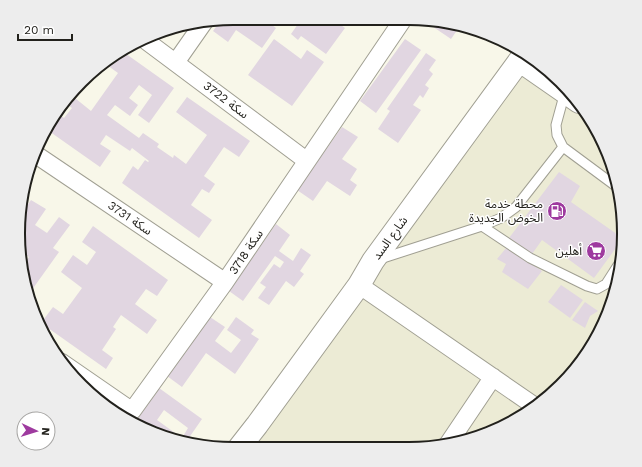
<svg xmlns="http://www.w3.org/2000/svg" width="642" height="467" font-family="'Work Sans','Noto Sans Arabic',sans-serif">
  <style>
    .built { fill: #ecebd5 }
    .building { fill: #e1d6e1; fill-rule: evenodd }
    .lines { fill: none; stroke-linecap: round; stroke-linejoin: round }
    .lane-casing { stroke: #a09f92; stroke-width: 11 }
    .street-casing { stroke: #a09f92; stroke-width: 19 }
    .secondary-casing { stroke: #a09f92; stroke-width: 24 }
    .lane { stroke: #fff; stroke-width: 9 }
    .street { stroke: #fff; stroke-width: 17 }
    .secondary { stroke: #fff; stroke-width: 22 }
    .labels { text-anchor: middle; dominant-baseline: central; stroke-width: 3; stroke-linejoin: round; paint-order: stroke }
    .street-label { font-size: 12px; fill: #22211c; stroke: #fff }
    .poi-label { font-size: 12px; fill: #22211c; stroke: #fff; text-anchor: end }
    .rim { fill: none; stroke: #22211c; stroke-width: 2 }
  </style>
  <rect width="100%" height="100%" fill="#f8f7e9"/>
  <!-- built -->
  <path class="built" d="M520 61 579 102 617 178 622 261 595 341 540 404 491 433 437 447 245 448Z"/>
  <!-- building -->
  <path class="building" d="M234 18H262L276 28 262 48 236 30 228 42 213 31 221 20Z
    M298 18H331L345 28 326 54 301 36 298 40 291 34 298 24 295 22Z
    M423 20 458 24 460 26 451 39Z
    M274 39 301 59 307 50 324 62 292 106 248 75Z
    M405 39 421 50 376 113 360 101Z
    M122 51 174 88 149 123 138 115 152 95 139 85 129 98 138 105 130 116 115 105 107 115 139 138 143 133 159 144 157 147 173 158 174 155 186 164 207 135 176 112 187 97 250 141 239 157 224 147 204 176 215 184 209 193 202 189 191 205 212 220 199 238 122 183 133 166 138 170 145 160 148 162 149 161 132 148 130 151 106 135 100 144 111 151 100 167 46 129 57 113 64 118 72 108 64 102 70 94 91 111 118 73 104 63 114 54Z
    M426 53 436 60 429 70 433 74 425 85 429 88 423 98 420 95 413 105 421 110 398 143 378 129 390 111 387 109Z
    M342 127 358 137 342 159 357 169 350 180 357 185 350 196 327 181 313 201 297 190Z
    M559 172 580 186 571 202 621 237V241L594 278 542 240 532 254 509 238Z
    M31 200 46 209 35 225 47 233 59 217 70 225 53 248 59 252 29 294 21 267 29 257 20 251V216Z
    M276 224 290 235 279 251 293 261 301 248 311 255 300 271 304 274 294 287 286 281 269 305 258 298 266 287 260 283 274 264 280 268 284 262 275 256 243 301 229 291Z
    M93 226 168 280 157 296 146 289 135 304 157 320 147 334 121 315 113 327 116 329 102 350 113 358 106 369 41 323 53 307 63 314 82 288 61 272 73 255 87 265 96 252 82 242Z
    M507 247 542 271 528 289 502 272 506 264 497 259Z
    M561 285 583 300 570 318 548 302Z
    M585 302 598 311 590 316 585 328 572 320Z
    M210 317 225 327 215 341 231 353 241 340 227 330 236 317 254 330 251 334 259 339 235 374 206 353 182 387 167 376Z
    M159 388 202 419 186 442 164 438 134 424ZM164 410 188 428 182 438 157 420Z"/>
  <g class="lines">
    <!-- lane casing -->
    <g class="lane-casing">
      <path id="lane" d="M565 92 556 125 557 135 563 147 617 187
        M482 226 530 258 587 286 597 289 606 284 622 259
        M380 259 482 226 501 218 516 207 563 147"/>
    </g>
    <!-- street casing -->
    <g class="street-casing">
      <path id="street" d="M145 40 307 161
        M176 62 204 22
        M35 154 225 282
        M359 285 536 407
        M61 362 132 411 225 282 404 18
        M448 444 493 377"/>
    </g>
    <!-- secondary casing -->
    <g class="secondary-casing">
      <path id="secondary" d="M520 61 579 102
        M239 448 257 425 359 285 373 261 525 53"/>
    </g>
    <!-- lane -->
    <use href="#lane" class="lane"/>
    <!-- street -->
    <use href="#street" class="street"/>
    <!-- secondary -->
    <use href="#secondary" class="secondary"/>
  </g>
  <!-- icons -->
  <defs>
    <g id="fuel-disc" transform="scale(1)"><circle r="9.5" fill="#9e3a9f" stroke="#fff"/><path d="M-5.5-6h7V0h2V4h1.3V-2.5L3-4.5l.8-.8L6-3V5H2.5V1h-1V6h-7ZM-4.2-4.7v3.2H.2V-4.7Z" fill="#fff"/></g>
    <g id="supermarket-disc" transform="scale(1)"><circle r="9.5" fill="#9e3a9f" stroke="#fff"/><path d="M-6-5.5h2.5l.6 2H6L4.5 2H-2.5L-4.4-4H-6ZM-1.5 3.2a1.3 1.3 0 1 0 .1 0ZM3 3.2a1.3 1.3 0 1 0 .1 0Z" fill="#fff"/></g>
  </defs>
  <g fill-rule="evenodd">
    <use href="#fuel-disc" x="557" y="211"/>
    <use href="#supermarket-disc" x="596" y="251"/>
  </g>
  <g class="labels">
    <!-- street labels -->
    <g class="street-label">
      <text transform="translate(226 100) rotate(37)">سكة 3722</text>
      <text transform="translate(130 218) rotate(34)">سكة 3731</text>
      <text transform="translate(390 238) rotate(-54)">شارع السد</text>
      <text transform="translate(246 252) rotate(-56)">سكة 3718</text>
    </g>
    <!-- poi labels -->
    <g class="poi-label">
      <text x="543" y="204">محطة خدمة<tspan x="543" dy="14">الخوض الجديدة</tspan></text>
      <text x="582" y="251">أهلين</text>
    </g>
  </g>
  <!-- crop -->
  <path d="M0 0H642V467H0ZM233 25H409A208 208 0 0 1 617 233V234A208 208 0 0 1 409 442H233A208 208 0 0 1 25 234V233A208 208 0 0 1 233 25Z" fill="#ededed" fill-rule="evenodd"/>
  <path class="rim" d="M233 25H409A208 208 0 0 1 617 233V234A208 208 0 0 1 409 442H233A208 208 0 0 1 25 234V233A208 208 0 0 1 233 25Z"/>
  <!-- north arrow -->
  <g transform="translate(36 431) rotate(94)"><circle r="19" fill="#ffffff" stroke="#a7a6a4"/>
  <path d="M0-3L7 15L0 10L-7 15Z" fill="#9e3a9f"/>
  <text y="-6" font-size="11" font-weight="bold" text-anchor="middle" fill="#22211c">N</text>
  </g>
  <!-- scale -->
  <path d="M18 34v6h54v-6" fill="none" stroke="#22211c" stroke-width="2"/>
  <text x="24" y="34" font-size="12" fill="#22211c" stroke="#ffffff" stroke-width="3" paint-order="stroke">20 m</text>
</svg>
